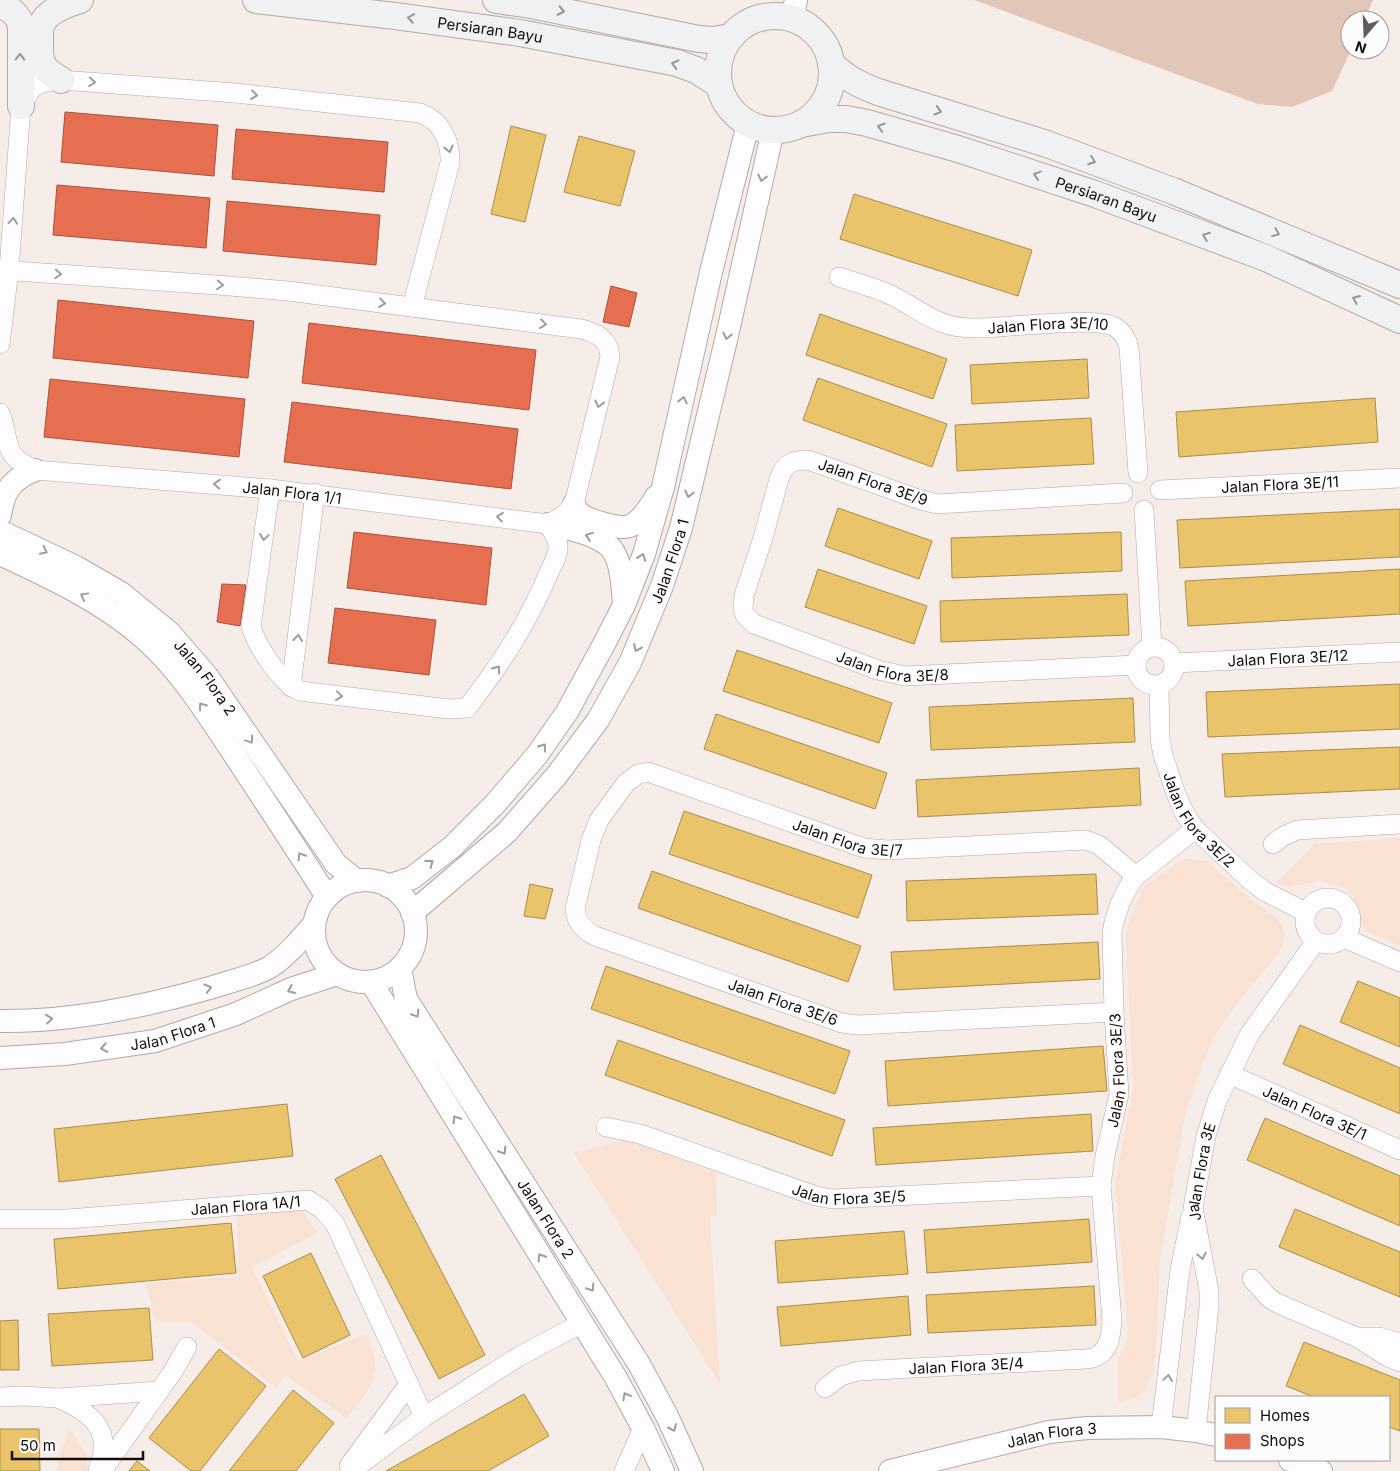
<svg xmlns="http://www.w3.org/2000/svg" width="1400" height="1471" font-family="Inter,sans-serif">
  <style>
    .green { fill: #f9e1d4 }
    .water { fill: #e2c6b7 }
    .homes { fill: #e9c46a; stroke: #a98d4d }
    .shops { fill: #e76f51; stroke: #a8523b }
    .lines { fill: none; stroke-linecap: round; stroke-linejoin: round }
    .minor-casing { stroke: #b2aaa6; stroke-width: 20 }
    .tertiary-casing { stroke: #b2aaa6; stroke-width: 24 }
    .secondary-casing { stroke: #b2aaa6; stroke-width: 28 }
    .minor { stroke: #fefcfc; stroke-width: 19 }
    .tertiary { stroke: #fefcfc; stroke-width: 22 }
    .secondary { stroke: #f0f2f2; stroke-width: 26 }
    .oneway { stroke: #989695 }
    .oneway2 { stroke: #a09c9b }
    .labels { text-anchor: middle; dominant-baseline: central; stroke-width: 5; stroke-linejoin: round; paint-order: stroke }
    .street-label { font-size: 15px; fill: #140d09; stroke: #fcfcfc }
  </style>
  <rect width="100%" height="100%" fill="#f6ede8"/>
  <!-- green -->
  <path class="green" d="M1400 838V946L1366 931 1360 921 1353 896 1346 888 1319 881 1290 887 1276 883 1315 844Z
    M1183 859 1207 861 1241 891 1275 917 1282 925 1284 934 1283 942 1279 953 1238 1002 1212 1040 1186 1110 1160 1260 1157 1335 1153 1371 1144 1392 1133 1399 1118 1403V1358L1126 1344 1128 1332 1115 1183 1133 1088 1126 943 1128 924 1144 886Z
    M626 1140 716 1173 717 1216 710 1217 720 1384 574 1153Z
    M275 1204 304 1212 317 1233 252 1267 298 1361 367 1334C370 1342 373 1351 375 1360 378 1383 360 1402 347 1418L285 1375 277 1388 191 1322H155L146 1283 238 1277 237 1208Z
    M69 1428 86 1453 88 1471H56Z"/>
  <!-- water -->
  <path class="water" d="M974 0H1373L1364 20H1350L1351 50 1332 91 1292 107 1258 104Z"/>
  <!-- homes -->
  <path class="homes" d="M511 126 546 135 525 222 491 214Z
    M579 136 635 151 620 206 564 192Z
    M854 194 1032 250 1018 296 840 239Z
    M820 314 947 359 933 399 806 355Z
    M1087 359 1089 398 972 404 970 365Z
    M818 378 947 424 932 467 803 420Z
    M1375 398 1378 442 1179 457 1176 412Z
    M1091 418 1094 464 957 471 955 425Z
    M838 508 932 541 919 579 825 546Z
    M1400 509V557L1180 568 1177 520Z
    M1121 532 1122 571 952 578 951 538Z
    M818 569 927 606 914 644 805 607Z
    M1400 569V614L1188 626 1185 581Z
    M1127 594 1129 635 941 642 940 601Z
    M737 650 892 703 879 743 723 691Z
    M1400 684V729L1208 737 1206 692Z
    M1133 698 1135 742 931 750 929 707Z
    M716 714 887 773 875 809 704 749Z
    M1400 747V789L1225 797 1222 754Z
    M1139 768 1141 805 918 817 916 780Z
    M684 811 872 875 858 918 669 854Z
    M652 871 861 946 848 982 638 908Z
    M1096 874 1098 914 907 921 906 881Z
    M530 884 553 889 545 919 524 916Z
    M1098 942 1100 979 894 990 891 952Z
    M606 966 850 1051 835 1094 591 1009Z
    M1358 981 1400 998V1047L1340 1022Z
    M1300 1025 1400 1068V1114L1283 1064Z
    M618 1040 845 1120 832 1156 605 1075Z
    M1103 1046 1107 1091 888 1106 885 1061Z
    M287 1104 293 1156 59 1182 54 1129Z
    M1091 1114 1093 1151 876 1165 873 1128Z
    M1265 1118 1400 1176V1226L1247 1160Z
    M381 1155 485 1355 439 1379 335 1179Z
    M1295 1209 1400 1252V1297L1279 1247Z
    M1089 1219 1092 1262 927 1273 924 1230Z
    M231 1223 236 1273 58 1289 54 1239Z
    M904 1231 908 1274 778 1283 775 1241Z
    M311 1253 350 1335 303 1358 263 1276Z
    M1094 1286 1096 1325 928 1333 926 1295Z
    M908 1296 911 1335 781 1346 777 1307Z
    M149 1308 153 1360 52 1366 48 1314Z
    M18 1320 19 1370H0V1321Z
    M1304 1342 1400 1380V1431L1389 1427V1397H1314L1286 1386Z
    M219 1349 266 1386 200 1471H191L149 1438Z
    M293 1390 334 1423 296 1471H229Z
    M524 1394 549 1436 488 1471H386Z
    M0 1429H39L40 1471H0Z
    M137 1461 150 1471H129Z"/>
  <!-- shops -->
  <path class="shops" d="M65 112 218 125 214 176 61 162Z
    M236 129 388 142 384 192 232 179Z
    M57 185 210 198 206 248 53 235Z
    M227 201 380 215 376 265 223 251Z
    M611 286 637 293 629 327 603 322Z
    M58 300 254 321 248 378 53 358Z
    M309 323 536 350 529 410 302 383Z
    M50 379 245 399 239 457 44 437Z
    M292 402 518 429 511 489 284 462Z
    M354 532 492 548 486 605 347 588Z
    M222 584 246 585 240 626 217 622Z
    M335 608 436 620 429 675 328 663Z"/>
  <g class="lines">
    <!-- minor casing -->
    <g class="minor-casing">
      <g id="minor">
        <path d="M0 270 217 285 288 291 581 329C597 333 609 339 610 357L574 504 563 516 548 524"/>
        <path id="s1" d="M839 277C857 283 877 288 893 296 926 313 938 329 977 328 1006 328 1094 316 1115 327 1123 332 1127 339 1129 348L1138 473"/>
        <path d="M0 344 9 270 21 106C33 84 36 82 61 80L235 93 420 113C441 120 451 142 450 163L412 307"/>
        <path id="s2" d="M0 413C12 445 0 453 35 470L270 489 548 524"/>
        <path d="M270 489 251 627C258 648 280 682 300 691L449 709 467 708C500 665 526 626 547 577 551 567 559 556 558 545 557 537 552 530 548 524"/>
        <path id="s3" d="M1160 490 1400 478"/>
        <path id="s4" d="M1123 493 937 504 918 499 808 460C792 460 784 464 779 479L763 538 744 595 743 609 745 615 754 624 878 670 905 676 1136 665"/>
        <path d="M1144 510 1152 647"/>
        <circle cx="1155" cy="666" r="19"/>
        <path id="s5" d="M1174 663 1400 652"/>
        <path id="s6" d="M1159 685 1160 739 1163 755 1176 794 1185 814 1195 829 1251 881 1266 892 1307 913"/>
        <path d="M291 687 315 493"/>
        <path d="M1273 844 1282 837 1297 830 1400 824"/>
        <circle cx="1328" cy="921" r="23"/>
        <path d="M1344 938 1400 962"/>
        <path id="s7" d="M1114 1012 858 1025 842 1023 595 936C583 930 576 922 575 909L591 840 599 820 626 783 638 774 648 772 864 848 887 850 1086 840 1099 845 1136 876"/>
        <path id="s8" d="M1229 1074 1400 1150"/>
        <path id="s9" d="M606 1127 640 1134 816 1196 832 1199 1101 1186"/>
        <path id="s10" d="M0 1219H68L308 1200 322 1209 335 1224 424 1417"/>
        <path d="M1252 1279 1269 1298 1277 1303 1356 1337 1388 1357 1400 1362"/>
        <path d="M1358 1337H1379L1400 1343"/>
        <path id="s11" d="M825 1388 841 1376 858 1371 1086 1359C1108 1357 1111 1339 1112 1320L1101 1186 1105 1156 1119 1094 1114 1012 1112 932C1116 912 1123 892 1136 876L1195 829"/>
        <path d="M0 1397 23 1396 58 1398 159 1391"/>
        <path d="M58 1398C92 1413 114 1430 98 1470"/>
        <path d="M1161 1427 1180 1270 1191 1216"/>
        <path id="s12" d="M1196 1431 1209 1307V1291L1193 1208 1206 1136 1217 1101 1249 1035 1316 941"/>
        <path d="M349 1466 409 1384"/>
        <path d="M102 1471 172 1373 187 1347"/>
        <path d="M351 1471 424 1417 518 1357 582 1323"/>
        <path d="M624 1471 643 1428"/>
      </g>
    </g>
    <!-- tertiary casing -->
    <g class="tertiary-casing">
      <g id="tertiary">
        <path d="M792 19 796 0"/>
        <path d="M574 504C575 505 576 510 577 511 585 520 619 530 630 526 641 521 650 507 656 497"/>
        <path d="M0 515C4 490 12 479 35 470"/>
        <path d="M548 524C566 528 598 534 611 548 622 562 622 585 624 602"/>
        <path id="s13" d="M0 531 76 567 121 593 169 632 207 676 336 864 357 881"/>
        <path d="M0 554C51 578 104 602 146 640 180 670 207 714 232 751 264 800 296 848 327 897"/>
        <circle cx="365" cy="931" r="51"/>
        <path d="M388 886 412 878 452 847 495 804 537 755 567 712 603 646 624 605 644 554 663 487 711 272 748 124"/>
        <path id="s14" d="M412 913 507 832 557 775 598 720 630 663 662 586 681 528 727 336 773 130"/>
        <path id="s15" d="M400 968 406 999 639 1364 667 1416 692 1471"/>
        <path d="M371 982 616 1378 643 1428 663 1471"/>
        <path d="M0 1021C72 1022 144 1007 213 987 228 982 257 975 270 967 287 956 301 939 314 924"/>
        <path id="s16" d="M0 1058 65 1054 155 1041 236 1014 291 989 337 974"/>
        <path d="M1290 1460 1321 1471"/>
        <path id="s17" d="M890 1471 1049 1432 1087 1428 1161 1427 1196 1431 1216 1435"/>
      </g>
    </g>
    <!-- secondary casing -->
    <g class="secondary-casing">
      <g id="secondary">
        <path id="s18" d="M256 0 395 16 520 33 677 63 696 70 718 84"/>
        <path d="M496 0 531 5 699 39 713 40 731 37"/>
        <path d="M0 4C11 10 17 13 21 25V106"/>
        <circle cx="775" cy="73" r="57"/>
        <path d="M831 63C845 78 860 85 878 92L1047 144 1173 191 1400 285"/>
        <path d="M61 80C44 70 40 66 40 46 40 41 40 35 40 30 43 12 65 5 80 0"/>
        <path id="s19" d="M801 124 829 119H846L867 123 958 149 1095 194 1266 258 1400 320"/>
      </g>
    </g>
    <!-- minor -->
    <use href="#minor" class="minor"/>
    <!-- tertiary -->
    <use href="#tertiary" class="tertiary"/>
    <!-- secondary -->
    <use href="#secondary" class="secondary"/>
  </g>
  <!-- one-way arrows -->
  <defs><path id="oneway-chevron" d="M-2-3.5L2.5 0L-2 3.5" fill="none" stroke-width="1.6" stroke-linecap="round" stroke-linejoin="round" transform="scale(1.25)"/></defs>
  <g class="oneway">
    <use href="#oneway-chevron" transform="translate(561 11) rotate(12)"/>
    <use href="#oneway-chevron" transform="translate(411 18) rotate(-172)"/>
    <use href="#oneway-chevron" transform="translate(20 57) rotate(-88)"/>
    <use href="#oneway-chevron" transform="translate(675 64) rotate(-166)"/>
    <use href="#oneway-chevron" transform="translate(938 111) rotate(17)"/>
    <use href="#oneway-chevron" transform="translate(881 127) rotate(-164)"/>
    <use href="#oneway-chevron" transform="translate(1092 161) rotate(20)"/>
    <use href="#oneway-chevron" transform="translate(1037 175) rotate(-162)"/>
    <use href="#oneway-chevron" transform="translate(1276 233) rotate(22)"/>
    <use href="#oneway-chevron" transform="translate(1206 236) rotate(-159)"/>
    <use href="#oneway-chevron" transform="translate(1356 299) rotate(-156)"/>
  </g>
  <g class="oneway2">
    <use href="#oneway-chevron" transform="translate(92 82) rotate(4)"/>
    <use href="#oneway-chevron" transform="translate(254 95) rotate(6)"/>
    <use href="#oneway-chevron" transform="translate(449 149) rotate(76)"/>
    <use href="#oneway-chevron" transform="translate(762 178) rotate(103)"/>
    <use href="#oneway-chevron" transform="translate(13 221) rotate(-86)"/>
    <use href="#oneway-chevron" transform="translate(58 274) rotate(4)"/>
    <use href="#oneway-chevron" transform="translate(220 285) rotate(5)"/>
    <use href="#oneway-chevron" transform="translate(382 303) rotate(7)"/>
    <use href="#oneway-chevron" transform="translate(543 324) rotate(7)"/>
    <use href="#oneway-chevron" transform="translate(727 336) rotate(103)"/>
    <use href="#oneway-chevron" transform="translate(683 400) rotate(-78)"/>
    <use href="#oneway-chevron" transform="translate(599 404) rotate(104)"/>
    <use href="#oneway-chevron" transform="translate(217 484) rotate(-176)"/>
    <use href="#oneway-chevron" transform="translate(689 494) rotate(103)"/>
    <use href="#oneway-chevron" transform="translate(500 517) rotate(-173)"/>
    <use href="#oneway-chevron" transform="translate(589 536) rotate(-159)"/>
    <use href="#oneway-chevron" transform="translate(264 537) rotate(98)"/>
    <use href="#oneway-chevron" transform="translate(44 551) rotate(26)"/>
    <use href="#oneway-chevron" transform="translate(642 557) rotate(-70)"/>
    <use href="#oneway-chevron" transform="translate(84 596) rotate(-151)"/>
    <use href="#oneway-chevron" transform="translate(298 638) rotate(-83)"/>
    <use href="#oneway-chevron" transform="translate(637 648) rotate(114)"/>
    <use href="#oneway-chevron" transform="translate(497 669) rotate(-55)"/>
    <use href="#oneway-chevron" transform="translate(339 696) rotate(7)"/>
    <use href="#oneway-chevron" transform="translate(202 706) rotate(-126)"/>
    <use href="#oneway-chevron" transform="translate(250 740) rotate(56)"/>
    <use href="#oneway-chevron" transform="translate(543 747) rotate(-55)"/>
    <use href="#oneway-chevron" transform="translate(301 856) rotate(-122)"/>
    <use href="#oneway-chevron" transform="translate(430 863) rotate(-38)"/>
    <use href="#oneway-chevron" transform="translate(208 988) rotate(-17)"/>
    <use href="#oneway-chevron" transform="translate(291 990) rotate(157)"/>
    <use href="#oneway-chevron" transform="translate(416 1014) rotate(57)"/>
    <use href="#oneway-chevron" transform="translate(49 1019) rotate(-6)"/>
    <use href="#oneway-chevron" transform="translate(104 1048) rotate(171)"/>
    <use href="#oneway-chevron" transform="translate(456 1119) rotate(-122)"/>
    <use href="#oneway-chevron" transform="translate(503 1151) rotate(57)"/>
    <use href="#oneway-chevron" transform="translate(1202 1256) rotate(78)"/>
    <use href="#oneway-chevron" transform="translate(541 1257) rotate(-122)"/>
    <use href="#oneway-chevron" transform="translate(591 1288) rotate(57)"/>
    <use href="#oneway-chevron" transform="translate(1168 1378) rotate(-82)"/>
    <use href="#oneway-chevron" transform="translate(626 1396) rotate(-119)"/>
    <use href="#oneway-chevron" transform="translate(673 1428) rotate(66)"/>
  </g>
  <g class="labels">
    <!-- street labels -->
    <g class="street-label">
      <text stroke="none"><textPath href="#s18" startOffset="236">Persiaran Bayu</textPath></text>
      <text stroke="none"><textPath href="#s19" startOffset="318">Persiaran Bayu</textPath></text>
      <text stroke="none"><textPath href="#s1" startOffset="220">Jalan Flora 3E/10</textPath></text>
      <text transform="translate(873 482) rotate(19)">Jalan Flora 3E/9</text>
      <text stroke="none"><textPath href="#s3" startOffset="120">Jalan Flora 3E/11</textPath></text>
      <text stroke="none"><textPath href="#s2" startOffset="329">Jalan Flora 1/1</textPath></text>
      <text stroke="none"><textPath href="#s14" startOffset="444">Jalan Flora 1</textPath></text>
      <text stroke="none"><textPath href="#s5" startOffset="114">Jalan Flora 3E/12</textPath></text>
      <text stroke="none"><textPath href="#s4" startOffset="661">Jalan Flora 3E/8</textPath></text>
      <text stroke="none"><textPath href="#s13" startOffset="256">Jalan Flora 2</textPath></text>
      <text stroke="none"><textPath href="#s6" startOffset="146">Jalan Flora 3E/2</textPath></text>
      <text stroke="none"><textPath href="#s7" startOffset="944">Jalan Flora 3E/7</textPath></text>
      <text transform="translate(783 1002) rotate(19)">Jalan Flora 3E/6</text>
      <text stroke="none"><textPath href="#s16" startOffset="175">Jalan Flora 1</textPath></text>
      <text stroke="none"><textPath href="#s11" startOffset="570">Jalan Flora 3E/3</textPath></text>
      <text stroke="none"><textPath href="#s8" startOffset="94">Jalan Flora 3E/1</textPath></text>
      <text stroke="none"><textPath href="#s12" startOffset="262">Jalan Flora 3E</textPath></text>
      <text stroke="none"><textPath href="#s9" startOffset="254">Jalan Flora 3E/5</textPath></text>
      <text stroke="none"><textPath href="#s10" startOffset="246">Jalan Flora 1A/1</textPath></text>
      <text stroke="none"><textPath href="#s15" startOffset="292">Jalan Flora 2</textPath></text>
      <text stroke="none"><textPath href="#s11" startOffset="146">Jalan Flora 3E/4</textPath></text>
      <text stroke="none"><textPath href="#s17" startOffset="166">Jalan Flora 3</textPath></text>
    </g>
  </g>
  <!-- legend -->
  <rect x="1215" y="1396" width="175" height="65" fill="#fcfcfc" stroke="#9f9c9b"/>
  <rect x="1225" y="1408" width="25" height="15" fill="#e9c46a" stroke="#9f9c9b"/>
  <text x="1260" y="1421" font-size="15" fill="#140d09">Homes</text>
  <rect x="1225" y="1434" width="25" height="15" fill="#e76f51" stroke="#9f9c9b"/>
  <text x="1260" y="1446" font-size="15" fill="#140d09">Shops</text>
  <!-- north arrow -->
  <g transform="translate(1365 35) rotate(199)"><circle r="24" fill="#fcfcfc" stroke="#9f9c9b"/>
  <path d="M0-4L9 19L0 12L-9 19Z" fill="#635b57"/>
  <text y="-8" font-size="14" font-weight="bold" text-anchor="middle" fill="#140d09">N</text>
  </g>
  <!-- scale -->
  <path d="M12 1451v8h131v-8" fill="none" stroke="#140d09" stroke-width="2.5"/>
  <text x="20" y="1451" font-size="15" fill="#140d09" stroke="#fcfcfc" stroke-width="4" paint-order="stroke">50 m</text>
</svg>
